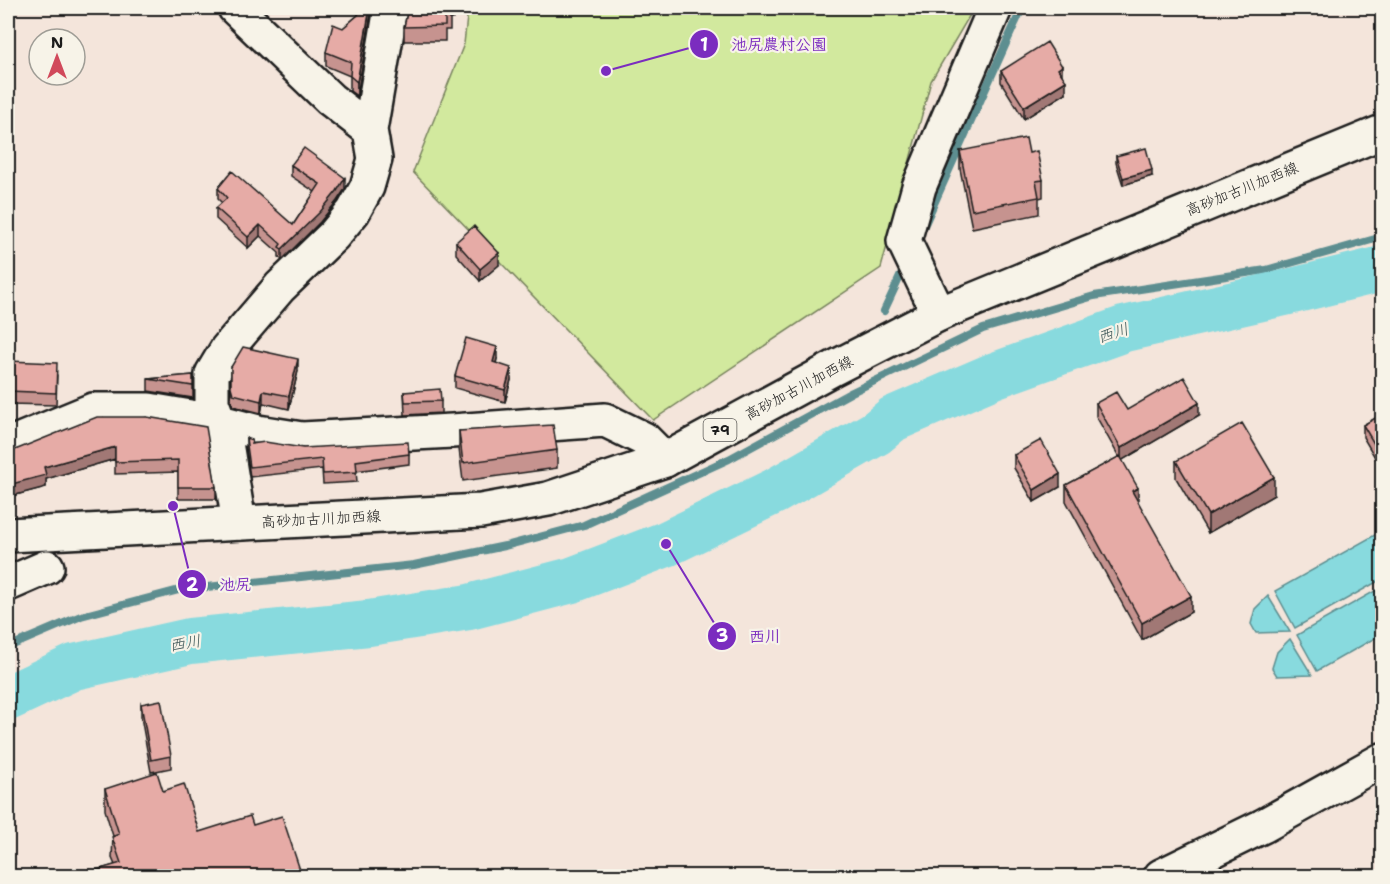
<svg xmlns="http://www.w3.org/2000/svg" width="1390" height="884" font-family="'Shantell Sans','Klee One',sans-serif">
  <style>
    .green { fill: #d2e99e; stroke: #77825d; stroke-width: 1.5 }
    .water { fill: #88dade; stroke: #5d8e90; stroke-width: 1.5 }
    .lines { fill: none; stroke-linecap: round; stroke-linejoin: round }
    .stream { stroke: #5d8e90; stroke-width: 8 }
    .river { stroke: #88dade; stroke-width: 46 }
    .minor-casing { stroke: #1c1c1c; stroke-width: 38 }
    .major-casing { stroke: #1c1c1c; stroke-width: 38 }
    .minor { stroke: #f7f3e8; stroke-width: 33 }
    .major { stroke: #f7f3e8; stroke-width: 33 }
    .wall { fill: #c6938f; stroke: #1c1c1c; stroke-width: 1.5 }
    .shaded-wall { fill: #a17874; stroke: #1c1c1c; stroke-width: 1.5 }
    .building { fill: #e6aba6; stroke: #1c1c1c; stroke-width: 1.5 }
    .labels { text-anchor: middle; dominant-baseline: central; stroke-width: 4.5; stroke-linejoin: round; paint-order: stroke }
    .shield { fill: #f7f3e8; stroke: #5e5c59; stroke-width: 1.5 }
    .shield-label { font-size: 14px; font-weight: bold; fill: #1c1c1c }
    .street-label { font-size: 15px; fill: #1c1c1c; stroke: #f7f3e8 }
    .water-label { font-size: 16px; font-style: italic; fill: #3c5556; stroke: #f7f3e8 }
    .leader { fill: none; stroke: #7b2cbf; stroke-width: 2 }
    .callout-dot { fill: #7b2cbf; stroke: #f7f3e8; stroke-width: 2 }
    .mark-label { font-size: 18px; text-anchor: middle; font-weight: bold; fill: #fff }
    .callout-label { font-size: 16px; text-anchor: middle; font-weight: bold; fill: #7b2cbf; stroke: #f7f3e8; stroke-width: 4.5; stroke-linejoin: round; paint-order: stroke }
  </style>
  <rect width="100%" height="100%" fill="#f4e5db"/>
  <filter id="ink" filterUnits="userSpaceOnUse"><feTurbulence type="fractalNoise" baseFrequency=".0167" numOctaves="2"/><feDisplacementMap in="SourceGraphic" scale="12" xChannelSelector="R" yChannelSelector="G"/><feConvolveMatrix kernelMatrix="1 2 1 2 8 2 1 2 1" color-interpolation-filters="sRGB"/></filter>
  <g filter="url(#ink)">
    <!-- green -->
    <path class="green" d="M468 8H974L931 81 881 268 653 420 413 172 464 44Z"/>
    <!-- water -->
    <path class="water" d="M1382 531V579L1295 628 1275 591Z
      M1382 587V634L1317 671 1297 635Z
      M1268 596 1290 632 1256 633 1251 624 1255 609Z
      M1290 639 1312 675 1277 676 1272 668 1277 652Z"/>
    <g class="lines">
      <!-- stream -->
      <path class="stream" d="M923 228 1022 8
        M884 311 905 266
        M8 647 81 616 179 590 414 565 505 546 584 525 729 459 852 392 983 329 1094 296 1266 270 1382 237"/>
      <!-- river -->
      <path class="river" d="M8 698 74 667 190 641 369 623 469 607 572 580 666 544 775 491 876 433 893 419 993 376 1124 329 1284 293 1382 269"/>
      <!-- minor casing -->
      <g class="minor-casing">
        <path id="minor" d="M235 8 330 99 370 130
          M939 314 904 241 919 187 995 8
          M8 445 93 410H149L220 422 258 432 302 439 452 431 605 420 644 439 665 460
          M239 523 225 437 212 403V374L227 349 280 287 334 235 353 212 367 187 375 159 370 130 391 8
          M8 584 47 567
          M1161 876 1263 826 1382 760"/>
      </g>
      <!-- major casing -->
      <g class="major-casing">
        <path id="major" d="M8 535 481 511 548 499 665 460 834 368 939 314 1382 132"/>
      </g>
      <!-- minor -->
      <use href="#minor" class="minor"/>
      <!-- major -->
      <use href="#major" class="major"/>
    </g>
    <!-- wall -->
    <path class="wall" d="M408 8H453V19H450V30H445V41H404V27Z
      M358 15 357 96 350 91V76L326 66V52L343 28Z
      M1001 71 1062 76 1066 93 1024 119 1001 82Z
      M960 151 1029 153 1043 180V197L1039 198V214L972 228 960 169Z
      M1116 156 1152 176 1123 185 1116 163Z
      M291 165 345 189 337 201 320 222 282 260 279 257V253L260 236 248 248 216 219V208L222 203 218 199V188L293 225 315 192 291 176Z
      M456 242 499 265 480 281 456 254Z
      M497 359 496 363 511 380 505 402 455 388V376Z
      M8 361 57 375 56 405 8 404Z
      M231 367 298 371 289 409 263 403 261 413 233 406 231 400Z
      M193 375V398L148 391V379Z
      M404 392 441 401V413L405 415Z
      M1096 403 1127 410 1199 415 1122 460 1138 502 1191 612 1142 640 1066 501V485L1119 457 1096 416Z
      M1383 414V471L1363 437V425Z
      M147 417 216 487V499H178V472L115 474V459L46 479V487L8 497V452L15 450Z
      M459 431 557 450V468L463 481 459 449Z
      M246 438 252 443 303 448 409 454V464L356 471 357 482 323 484 322 469 250 477 246 448Z
      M1014 455 1060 487 1034 502 1014 468Z
      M1176 461 1274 495 1208 533 1176 478Z
      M141 704 171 756V768L151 772 141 717Z
      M105 789 163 791 199 832 253 825 302 876H97V870L115 865 112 858 113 836 105 810Z"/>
    <!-- shaded-wall -->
    <path class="shaded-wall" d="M370 8H372L357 96V82Z
      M1062 66V78L1058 69Z
      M1066 81V93L1024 119V107Z
      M1152 170V176L1123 185V178Z
      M345 178V189L337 201 320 222 282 260V249Z
      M260 225V236L248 248V237Z
      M499 253V265L480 281V269Z
      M497 347V359L493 374V362Z
      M298 359V371L289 409V396Z
      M511 368V380L505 402V390Z
      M263 391V403L261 413V401Z
      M1199 403V415L1121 461V448Z
      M115 447V459L46 479V487L8 497V485L44 467Z
      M1060 474V487L1034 502V490Z
      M1274 477V495L1208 533V515Z
      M1138 488V505L1132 491Z
      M1191 596V612L1142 640V623Z"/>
    <!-- building -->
    <path class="building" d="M361 8H370L357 82 350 76 351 62 326 52 333 24 343 28 358 15Z
      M408 8H450V16H445V26L404 27Z
      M1047 42 1062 66 1058 69 1066 81 1024 107 1001 71Z
      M1026 138 1029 153 1037 151 1043 180 1036 181 1039 197 972 210 960 151Z
      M304 148 345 178 337 191 320 212 282 249 279 247 281 244 260 225 248 237 216 208 227 198 218 188 232 171 293 225 320 184 291 165Z
      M1146 148 1152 170 1123 178 1116 156Z
      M474 226 499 253 480 269 456 242Z
      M466 338 497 347 493 362 511 368 505 390 455 376Z
      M243 347 298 359 289 396 263 391 261 401 233 394 231 387V367Z
      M8 361 57 363 56 393 8 391Z
      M193 375V386L148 379Z
      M1184 377 1199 403 1121 448 1096 403 1116 392 1127 410Z
      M440 389 441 401 405 402 404 392Z
      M1383 414V459L1363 425Z
      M97 417H147L206 427 216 487H178V460L115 462V447L44 467 46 475 8 485V452L15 450Z
      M1242 423 1274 477 1208 515 1176 461Z
      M553 425 557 450 463 463 459 431Z
      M246 438 252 440 251 444 265 442 303 448 408 442 409 454 356 461 357 472 323 474 322 459 250 467Z
      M1041 440 1060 474 1034 490 1014 455Z
      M1120 456 1138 488 1132 491 1191 596 1142 623 1066 485Z
      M161 700 171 756 151 760 141 704Z
      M157 772 163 791 184 784 199 832 250 816 253 825 282 816 302 876H99L97 870 121 863 112 837 119 834 105 789Z"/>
  </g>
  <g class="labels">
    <!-- shield labels -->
    <rect class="shield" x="703.5" y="419" width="33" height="22" rx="4.5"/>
    <g class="shield-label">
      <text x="720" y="430">79</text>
    </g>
    <!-- street labels -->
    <g class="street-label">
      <text transform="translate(1242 189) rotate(-22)">高砂加古川加西線</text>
      <text transform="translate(799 388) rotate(-28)">高砂加古川加西線</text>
      <text transform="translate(321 519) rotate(-3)">高砂加古川加西線</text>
    </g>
    <!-- water labels -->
    <g class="water-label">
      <text transform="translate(1113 333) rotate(-18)">西川</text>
      <text transform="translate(185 643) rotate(-10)">西川</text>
    </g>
  </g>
  <!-- callouts -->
  <path class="leader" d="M606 71L704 44M173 506L192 584M666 544L722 636"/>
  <g class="callout-dot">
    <circle cx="606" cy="71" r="6"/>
    <circle cx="173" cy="506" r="6"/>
    <circle cx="666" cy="544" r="6"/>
    <circle cx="704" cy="44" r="15"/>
    <circle cx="192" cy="584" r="15"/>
    <circle cx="722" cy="636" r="15"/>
  </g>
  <g class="mark-label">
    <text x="704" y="51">1</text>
    <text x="192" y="591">2</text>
    <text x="722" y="642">3</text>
  </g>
  <g class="callout-label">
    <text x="779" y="50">池尻農村公園</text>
    <text x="235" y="590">池尻</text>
    <text x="765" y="642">西川</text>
  </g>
  <!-- margin -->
  <rect width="1390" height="884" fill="none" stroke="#f7f3e8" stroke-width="30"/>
  <rect x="15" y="15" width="1360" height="854" fill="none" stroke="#1c1c1c" stroke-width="2" filter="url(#ink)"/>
  <!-- north arrow -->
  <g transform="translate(57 57)"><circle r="28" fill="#f7f3e8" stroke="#9f9d96" stroke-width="1.5"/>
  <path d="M0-4.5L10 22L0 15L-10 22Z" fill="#d1495b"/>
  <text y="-9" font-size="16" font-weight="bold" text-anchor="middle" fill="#1c1c1c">N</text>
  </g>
</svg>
